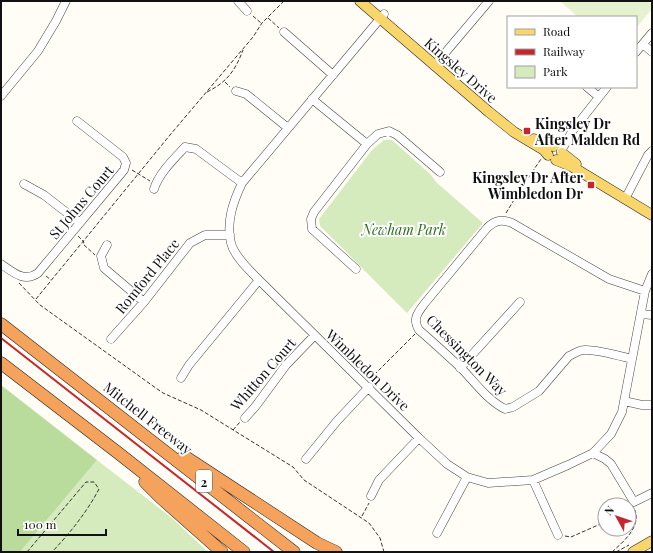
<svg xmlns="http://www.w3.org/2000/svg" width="653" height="553" font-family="'Playfair Display',serif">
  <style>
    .green { fill: #d5ebbd }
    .forest { fill: #b9dc9c }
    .pitch { fill: #e6f2cf }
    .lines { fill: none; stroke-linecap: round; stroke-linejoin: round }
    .minor-casing { stroke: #444; stroke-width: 9 }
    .major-casing { stroke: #222; stroke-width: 11 }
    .highway-casing { stroke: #222; stroke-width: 13 }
    .path { stroke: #333; stroke-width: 1; stroke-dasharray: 4 2; stroke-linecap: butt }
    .minor { stroke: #fff; stroke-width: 8 }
    .major { stroke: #f9d66b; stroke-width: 10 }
    .highway { stroke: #f5a25d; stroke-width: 12 }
    .rail { stroke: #c4262e; stroke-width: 2 }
    .poi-dot { fill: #c4262e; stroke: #fff; stroke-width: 1.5 }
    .labels { text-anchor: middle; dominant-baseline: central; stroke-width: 4; stroke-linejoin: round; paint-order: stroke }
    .shield { fill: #fff; stroke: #585858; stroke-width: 1 }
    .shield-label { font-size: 13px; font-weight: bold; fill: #111 }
    .street-label { font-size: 14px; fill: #111; stroke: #fff }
    .poi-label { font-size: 14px; font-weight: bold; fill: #111; stroke: #fff; text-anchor: start }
    .park-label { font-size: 14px; font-style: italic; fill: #2f6b1f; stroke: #fff }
  </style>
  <rect width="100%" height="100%" fill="#fffdf5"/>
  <!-- green -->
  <path class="green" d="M384 140H392L431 175 436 182 483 223 407 313C378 285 350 255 320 226L319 219 372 150Z
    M97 460 172 518 208 552H20Z"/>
  <!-- forest -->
  <path class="forest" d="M1 385 97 460 20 552H1Z"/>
  <!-- pitch -->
  <path class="pitch" d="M560 1H648L652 5V9L636 28V17H578Z"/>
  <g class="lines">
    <!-- minor casing -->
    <g class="minor-casing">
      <path id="minor" d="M238 1 247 11
        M384 14 242 183C233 202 226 222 231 243 234 256 250 271 259 280L419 438 447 464 467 477 488 483 533 480 568 465 593 453 611 434 622 412 645 291 652 274
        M284 32 333 75
        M643 44 652 52
        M636 52 652 33
        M434 66 489 1
        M587 87 599 97
        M236 91 246 94 288 128
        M1 96 38 51 56 21 66 1
        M312 99 367 144
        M561 151 573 130 607 87
        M24 184 44 195 80 223
        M154 189C159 173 174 159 185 147L196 149 242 183
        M625 199 648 155 652 151
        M107 245 101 256 104 268 144 302
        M1 264C13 272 24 283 38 273L124 170 126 163 123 157 77 121
        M356 269 312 229 311 219 314 212 367 144 378 134 389 131 397 135 440 172
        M641 314 652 315
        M111 339 144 302 190 243 205 235H230
        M632 359C620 356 596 349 584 350 579 350 574 354 569 356L539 391 513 407 505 409C487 400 474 381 460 367 447 355 433 342 419 330 412 319 418 312 425 303L487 228C495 220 502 219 512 223L609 279 645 291
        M460 368 520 302
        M181 378 189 365 259 280
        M624 401 642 405H652
        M245 418 255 407 286 365 314 336
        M593 453 605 459 611 464 634 502 652 493
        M306 459 337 421 369 387
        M533 480 558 535
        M371 496 379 480 419 438
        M437 533 467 477"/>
    </g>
    <!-- major casing -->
    <g class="major-casing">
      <path id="major" d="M360 1 489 112 514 132 544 150 548 155
        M534 139 544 144 554 146
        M562 153 576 164
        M556 160 571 166 652 215
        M633 552 652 541"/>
    </g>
    <!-- highway casing -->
    <g class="highway-casing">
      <path id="highway" d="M1 324 294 552
        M1 363 117 452 244 552
        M184 456 317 543 336 552
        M145 482 161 498 222 552"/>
    </g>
    <!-- path -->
    <path class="path" d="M253 16 261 23
      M268 18 279 28
      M225 82 230 87
      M207 92C227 82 235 71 243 50
      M132 170 150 181
      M506 213 522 187 541 159
      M78 236 84 242 83 244 95 255
      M46 276 51 280
      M19 283 40 305 153 386 163 393 201 410 293 467 304 480 369 523 380 538 384 552
      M36 299 170 135 253 37 262 23 284 1
      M370 379 415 334
      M233 430 240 422
      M629 511 632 508
      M362 516 369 503
      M565 536 571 537 605 522
      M27 552 86 482H94L99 489C87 512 70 533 52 552
      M612 552C624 541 641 527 635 510
      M616 552 629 545"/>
    <!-- minor -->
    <use href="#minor" class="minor"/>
    <!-- major -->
    <use href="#major" class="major"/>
    <!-- highway -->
    <use href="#highway" class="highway"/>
    <!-- rail -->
    <path class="rail" d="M1 338 274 552"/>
  </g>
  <!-- markers -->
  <g class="poi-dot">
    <rect x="523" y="127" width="8" height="8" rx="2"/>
    <rect x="587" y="181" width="8" height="8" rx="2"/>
  </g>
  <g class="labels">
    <!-- shield labels -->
    <rect class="shield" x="196" y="470" width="16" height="22" rx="3"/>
    <g class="shield-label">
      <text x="204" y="481">2</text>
    </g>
    <!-- street labels -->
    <g class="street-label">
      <text transform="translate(461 70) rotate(41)">Kingsley Drive</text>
      <text transform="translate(81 202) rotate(-50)">St Johns Court</text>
      <text transform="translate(147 276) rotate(-51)">Romford Place</text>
      <text transform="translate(467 355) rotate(45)">Chessington Way</text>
      <text transform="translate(368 370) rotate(44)">Wimbledon Drive</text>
      <text transform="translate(263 374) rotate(-49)">Whitton Court</text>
      <text transform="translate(148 418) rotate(38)">Mitchell Freeway</text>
    </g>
    <!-- poi labels -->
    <g class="poi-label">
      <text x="535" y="123">Kingsley Dr<tspan x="535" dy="16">After Malden Rd</tspan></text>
      <text x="583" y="177" text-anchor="end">Kingsley Dr After<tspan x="583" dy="16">Wimbledon Dr</tspan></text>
    </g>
    <!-- park labels -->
    <g class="park-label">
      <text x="404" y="229">Newham Park</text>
    </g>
  </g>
  <!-- border -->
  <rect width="653" height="553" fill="none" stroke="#111111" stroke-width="4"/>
  <!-- legend -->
  <rect x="507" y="16" width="130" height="72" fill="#ffffff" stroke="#a0a0a0"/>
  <rect x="515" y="29" width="20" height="6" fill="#f9d66b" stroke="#a0a0a0"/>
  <text x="543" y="36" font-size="12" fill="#111111">Road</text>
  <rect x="515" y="49" width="20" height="6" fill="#c4262e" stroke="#a0a0a0"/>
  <text x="543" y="56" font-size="12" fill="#111111">Railway</text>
  <rect x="515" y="66" width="20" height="12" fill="#d5ebbd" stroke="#a0a0a0"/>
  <text x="543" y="76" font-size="12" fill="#111111">Park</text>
  <!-- north arrow -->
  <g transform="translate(617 517) rotate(310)"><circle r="19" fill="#ffffff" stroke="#a0a0a0"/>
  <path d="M0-3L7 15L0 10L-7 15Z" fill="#c4262e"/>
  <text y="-6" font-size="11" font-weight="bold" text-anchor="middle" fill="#111111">N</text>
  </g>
  <!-- scale -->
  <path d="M18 529v6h88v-6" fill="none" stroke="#111111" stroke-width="2"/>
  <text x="24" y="529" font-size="12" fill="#111111" stroke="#ffffff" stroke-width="3" paint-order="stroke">100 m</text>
</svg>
